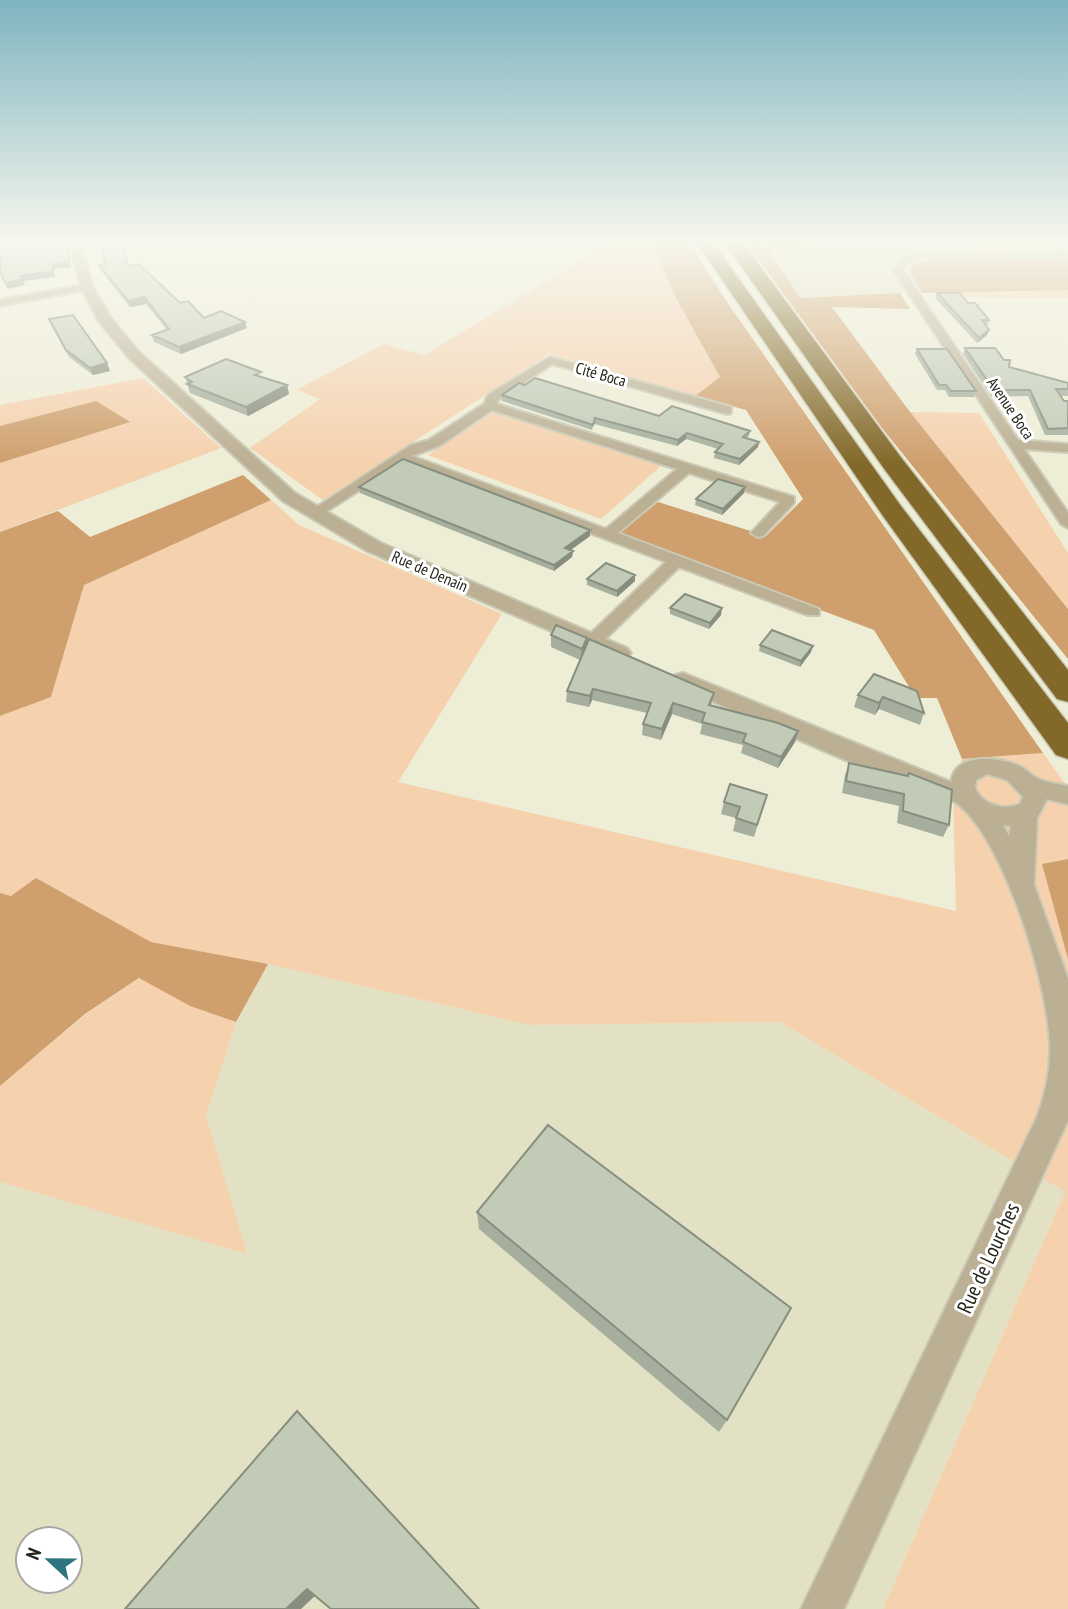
<svg xmlns="http://www.w3.org/2000/svg" width="1068" height="1609" font-family="'PT Sans Narrow',sans-serif">
  <style>
    .built { fill: #e2e1c3; fill-rule: evenodd }
    .green { fill: #f5d1ae }
    .forest { fill: #cf9f6d }
    .lines { fill: none; stroke-linecap: round; stroke-linejoin: round }
    .minor-casing { stroke: #cac9b5; stroke-width: 4 }
    .tertiary-casing { stroke: #cac9b5; stroke-width: 4 }
    .motorway-casing { stroke: #cac9b5; stroke-width: 3 }
    .minor { fill: #bbaf94; fill-rule: evenodd }
    .tertiary { fill: #bbaf94; fill-rule: evenodd }
    .motorway { fill: #826829; fill-rule: evenodd }
    .wall { fill: #a6af9d }
    .shaded-wall { fill: #878e7f }
    .building { fill: #c1cbb6; stroke: #878e7f; stroke-width: 2 }
    .labels { text-anchor: middle; dominant-baseline: central; stroke-width: 6; stroke-linejoin: round; paint-order: stroke }
    .far-street-label { font-size: 16px; fill: #24241c; stroke: #fff }
    .near-street-label { font-size: 21px; fill: #24241c; stroke: #fff }
  </style>
  <rect width="100%" height="100%" fill="#eeedd6"/>
  <!-- built -->
  <path class="built" d="M829 240H964L976 259 935 260 911 275 923 293 799 298 767 248 816 247Z
    M268 964 530 1025 780 1022 1065 1192 883 1609H0V1182L246 1253 206 1116 236 1022ZM28 1539H70V1581H28Z"/>
  <!-- green -->
  <path class="green" d="M615 240H651L677 300 720 377 695 396 549 354 323 500 250 448 320 399 296 390 384 344 424 355Z
    M964 240H1068V258L976 259Z
    M1019 289 1068 290V298L940 297 936 293Z
    M143 378 221 448 0 532V463L129 422 96 401 0 426V405Z
    M494 412 661 466 601 519 428 455Z
    M910 412 979 413 1068 553V609Z
    M271 500 299 525 502 614 398 782 956 911 953 798 962 759 1043 753 1068 788V859L1042 864 1068 959V1609H883L1065 1192 780 1022 530 1025 268 964 151 942 37 879 11 896 0 893V716L51 697 84 585Z
    M140 978 190 1006 236 1022 206 1116 247 1254 0 1182V1086L86 1014Z"/>
  <!-- forest -->
  <path class="forest" d="M651 240H687L731 308 1043 753 962 759 937 698H916L874 630 618 534 658 502 766 536 803 499 746 410 695 396 720 377 677 300Z
    M744 240H829L816 247 768 249 800 298 900 293 910 309 832 307 910 412 1068 609V659L882 428Z
    M1068 258V290L923 293 911 275V267L917 262 935 260Z
    M96 401 130 422 0 463V426Z
    M243 475 271 500 84 585 51 697 0 716V532L58 511 90 537Z
    M1068 859V959L1042 864Z
    M36 878 151 942 268 964 236 1022 190 1006 139 978 85 1014 0 1086V893L11 896Z"/>
  <g class="lines">
    <!-- minor casing -->
    <g class="minor-casing">
      <path id="minor" d="M1068 249V255L1046 258H922L908 262 903 270 1018 440 1068 444V452L1024 449 1068 513V528L1061 524 893 270 902 258 921 252H1046Z
        M87 284 91 285V289L0 306V300Z
        M550 357 731 407V413L727 414 552 364 498 400 497 404 794 497V503L763 536 758 537 751 533 780 502 689 473 618 533 819 609V615H807L679 567 599 645 593 646 585 641 587 637 666 562 403 462 318 517 306 514 411 445 429 440 484 404 488 395ZM492 410 677 469 606 529 412 456 439 446Z"/>
    </g>
    <!-- tertiary casing -->
    <g class="tertiary-casing">
      <path id="tertiary" d="M68 240H80L93 287 111 318 139 352 295 493 381 543 627 648 631 653 627 658H613L367 551 283 501 129 358 98 320 81 287Z
        M683 673 951 782C955 752 997 757 1017 765 1026 768 1032 777 1041 780 1049 783 1059 784 1068 786V804L1047 799 1037 818 1034 885 1068 979V1120L844 1609H801L1037 1117C1045 1096 1050 1073 1050 1050 1050 989 1006 844 959 805 943 792 879 773 855 764 795 739 735 711 675 685L672 680 675 675ZM987 774 1007 780 1023 797 1020 804C1003 811 983 805 975 788L976 780ZM1003 825 1011 826 1009 836Z"/>
    </g>
    <!-- motorway casing -->
    <g class="motorway-casing">
      <path id="motorway" d="M695 240H711L901 506 1068 723V759L1056 755 883 516Z
        M736 241 742 242 903 460 1068 670V702L1057 699 885 470 727 246Z"/>
    </g>
    <!-- minor -->
    <use href="#minor" class="minor"/>
    <!-- tertiary -->
    <use href="#tertiary" class="tertiary"/>
    <!-- motorway -->
    <use href="#motorway" class="motorway"/>
  </g>
  <!-- wall -->
  <path class="wall" d="M99 265 128 266 180 303 204 318 245 322 247 328 181 354 154 342 152 335 167 330 146 304 130 307 101 271Z
    M937 293 968 303 989 320 987 326H986L987 335 977 343 935 298Z
    M49 319 110 371 93 375 69 357 52 327Z
    M965 348 1009 367 1068 383V396H1061L1064 401H1068V435H1045L1028 396 992 397 963 354Z
    M917 349 976 391 974 397H949L945 390H937L915 354Z
    M185 377 262 378 287 385 289 394 248 416 190 393Z
    M502 395 659 416 750 431 749 436 747 438 759 442 758 447 739 465 714 458 715 452 718 449 686 439 677 446 594 424 592 430 502 401Z
    M359 487 590 530V536L571 550 573 551 572 557 554 571 360 493Z
    M744 493 722 515 695 505 696 499Z
    M635 575V581L617 597 587 585V579Z
    M670 608 721 615 709 629 670 614Z
    M551 635 587 645 714 693 711 706 798 731 795 742 778 768 741 753 743 745 700 734 702 724 672 714 661 740 642 735 643 724 647 713 592 700 589 707 566 702 567 691 580 660 551 647Z
    M760 645 811 652 800 667 759 651Z
    M874 674 924 713 920 725 879 709 875 715 854 707 858 695Z
    M849 763 908 775 949 825 943 837 897 823 899 806 842 793 845 775Z
    M724 802 763 808 754 837 733 831 736 818 721 814Z
    M477 1212 727 1420 719 1432 479 1229Z"/>
  <!-- shaded-wall -->
  <path class="shaded-wall" d="M66 240H67L71 267 54 269 55 277 23 281 25 285 7 289 5 283 21 276Z
    M144 297 146 304 130 307 128 301Z
    M245 322 247 328 181 354 179 347Z
    M989 330 987 335 977 343 979 338Z
    M107 363 110 371 93 375 90 368Z
    M287 385 289 394 248 416 246 407Z
    M687 433 686 439 677 446 678 440Z
    M759 442 758 447 739 465 740 459Z
    M745 487 744 493 722 515 723 509Z
    M590 530V536L565 554V548Z
    M573 551 572 557 554 571V565Z
    M635 575V581L617 597V591Z
    M722 608 721 615 709 629 710 623Z
    M587 638V649L581 660 582 649Z
    M813 646 811 652 800 667 801 661Z
    M593 689 592 700 589 707 590 696Z
    M883 697 879 709 875 715 879 703Z
    M673 703 672 714 661 740 662 729Z
    M798 731 795 742 778 768 781 757Z
    M307 1589 317 1594 301 1609H286Z"/>
  <!-- building -->
  <path class="building" d="M0 240H66L69 262 52 264 53 271 21 276 23 279 5 283 0 272Z
    M101 240H121L128 266 139 264 180 303 188 301 204 318 221 311 245 322 179 347 152 335 169 329 144 297 128 301 99 265 105 264Z
    M937 293H960L968 303H975L989 320H982L989 330 979 338Z
    M73 315 107 363 90 368 66 350 49 319Z
    M965 348H995L1004 360H1010L1009 367 1068 383V389H1056L1064 401H1068V428L1048 429 1030 390H994Z
    M917 349H947L976 391H951L946 385H939Z
    M226 359 261 372 255 375 287 385 246 407 187 384 192 382 185 377Z
    M535 378 659 416 672 406 750 431 743 437 759 442 740 459 715 452 723 444 687 433 678 440 595 418 593 425 502 395 519 383 525 385Z
    M403 459 590 530 565 548 573 551 554 565 359 487Z
    M718 479 745 487 723 509 696 499Z
    M606 563 635 575 617 591 587 579Z
    M685 594 722 608 710 623 670 608Z
    M556 625 587 638 582 649 551 635Z
    M772 630 813 646 801 661 760 645Z
    M589 639 714 693 709 705 778 723 798 731 781 757 743 742 746 734 702 722 705 713 673 703 662 729 643 724 651 703 593 689 590 696 567 691Z
    M874 674 917 691 924 713 883 697 879 703 858 695Z
    M849 763 908 776 909 773 952 790 949 825 903 811 904 794 846 781Z
    M730 784 767 795 757 825 736 818 740 807 724 802Z
    M548 1125 791 1308 727 1420 477 1212Z
    M297 1411 479 1609H331L307 1589 286 1609H125Z"/>
  <!-- sky -->
  <linearGradient id="sky" x2="0" y2="1"><stop stop-color="#7eb4c0"/><stop offset="0.52" stop-color="#f7f7ed"/><stop offset="1" stop-color="#f7f7ed" stop-opacity="0"/></linearGradient>
  <rect width="1068" height="465" fill="url(#sky)"/>
  <g class="labels">
    <!-- far-street labels -->
    <g class="far-street-label">
      <text transform="translate(601 374) rotate(16)">Cité Boca</text>
      <text transform="translate(1011 408) rotate(56)">Avenue Boca</text>
      <text transform="translate(430 571) rotate(23)">Rue de Denain</text>
    </g>
    <!-- near-street labels -->
    <g class="near-street-label">
      <text transform="translate(988 1258) rotate(-65)">Rue de Lourches</text>
    </g>
  </g>
  <!-- north arrow -->
  <g transform="translate(49 1560) rotate(292)"><circle r="33" fill="#ffffff" stroke="#a7a7a4" stroke-width="2"/>
  <path d="M0-5L12 26L0 18L-12 26Z" fill="#2e767f"/>
  <text y="-10" font-size="19" font-weight="bold" text-anchor="middle" fill="#24241c">N</text>
  </g>
</svg>
